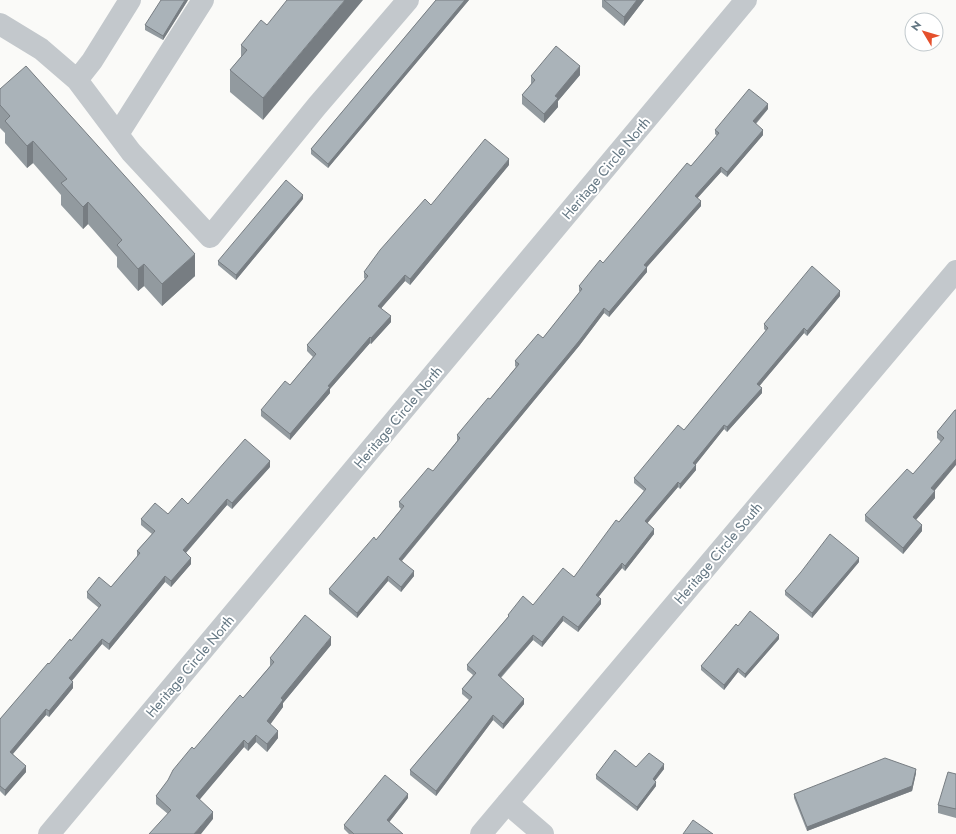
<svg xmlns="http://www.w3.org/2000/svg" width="956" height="834" font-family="Jost,sans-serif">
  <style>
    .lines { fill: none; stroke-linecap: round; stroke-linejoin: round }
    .minor { stroke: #c3c8cc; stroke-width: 22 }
    .wall { fill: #929a9f }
    .shaded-wall { fill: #777d82 }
    .building { fill: #aab3b9; stroke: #777d82 }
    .labels { text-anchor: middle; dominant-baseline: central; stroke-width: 4; stroke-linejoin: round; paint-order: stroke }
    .street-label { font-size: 14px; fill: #647783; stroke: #fff }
  </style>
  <rect width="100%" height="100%" fill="#fafaf8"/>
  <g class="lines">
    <!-- minor -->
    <path class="minor" d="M0 24 41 49 77 80 131 152 210 237 317 106 408 0
      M77 80 92 61 130 0
      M118 134 203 0
      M507 803 543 834
      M49 834 746 0
      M481 834 956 271"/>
  </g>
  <!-- wall -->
  <path class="wall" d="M188 0 163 40 145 30V25Z
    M436 0H469L328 168 311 154V149Z
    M602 0H644L624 26 602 7Z
    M267 25 263 120 230 92V70L241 57V45Z
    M580 75 558 101V107L544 123 522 104V95L531 84V76Z
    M0 89 195 276 162 306 144 286 138 291 117 267V257L88 224 83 229 61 205V195L33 163 27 168 5 143V133L0 128Z
    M768 109 756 124 763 135 727 177 721 172 697 198 701 206 647 267V272L609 317 604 313 579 346 402 561 414 576 401 592 388 581 357 618 329 594V589L376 540 401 509 399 507V502L433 471 457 441V435L490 399 516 367 515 366V361L543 338 580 292 579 291V286L603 263 691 166 717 136 715 134V130Z
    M509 165 410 285 405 281 381 308 391 322 371 344 370 343 330 389V393L290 440 261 416V410L290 385 313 357 307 351V345L365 279 364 278V272L431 205Z
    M303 199 236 280 218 265V261Z
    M840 296 807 336 804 333 759 386 762 393 727 432 724 429 695 465 696 470 680 489 678 487 647 523 654 534 625 571 622 568 598 597 601 604 578 632 563 621 542 647 533 640 501 678 524 704 503 729 493 720 436 796 410 775V770L469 700 462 694V689L473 675 467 670V665L508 617V615L533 605 574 577 644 491 634 483V478L684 430 766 331 764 329V324Z
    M955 410 934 491 935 498 916 520 922 531 903 554 865 521V515L913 474 941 442 937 438V432Z
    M270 467 232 509 227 505 186 553 191 564 171 587 165 582 109 650 102 644 72 681 73 688 49 717 46 715 13 754 26 772 5 796 0 791V719L49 664 71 641 99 608 87 598V592L111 587 137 557V551L152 534 141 525V519L168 514 188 504Z
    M859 562 812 618 785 595V591Z
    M779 639 745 678 738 672 724 690 701 670V666Z
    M331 645 283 703V707L270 724 278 738 267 752 256 742 248 751 244 747 199 799 213 819 168 814 156 804V796L194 749 243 698 270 666V658Z
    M636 767 664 769 655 781 656 786 637 811 596 779V775Z
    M916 773 912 791 807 831 794 798V794Z
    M956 774V818L938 813V805Z
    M408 798 389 822 403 834H349L344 829V825Z"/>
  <!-- shaded-wall -->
  <path class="shaded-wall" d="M185 0H188L163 40V36Z
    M345 0H363L263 120V98Z
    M465 0H469L328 168V164Z
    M637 0H644L624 26V17Z
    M580 66V75L558 101V107L544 123V114L555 96Z
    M768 104V109L753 126V121Z
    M763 130V135L727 177V172Z
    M33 141V163L27 168V146Z
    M509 159V165L410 285V279Z
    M721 167V172L695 201V196Z
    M303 195V199L236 280V275Z
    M701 201V206L647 267V272L609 317V312L644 265Z
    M88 202V224L83 229V207Z
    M195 254V276L162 306V284Z
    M144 264V286L138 291V269Z
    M405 275V281L378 312V306Z
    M840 291V296L807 336V331Z
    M604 308V313L579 346 399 564V559Z
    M391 316V322L371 344V338Z
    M804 328V333L757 389V384Z
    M370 337V343L330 389V393L290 440V434L328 386Z
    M762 388V393L727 432V427Z
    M724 425V429L693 468V463Z
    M956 459V465L931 495V488Z
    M270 461V467L232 509V503Z
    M696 465V470L680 489V484Z
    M678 482V487L645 526V521Z
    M935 491V498L913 523V517Z
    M227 499V505L183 556V550Z
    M922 525V531L903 554V548Z
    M654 529V534L625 571V566Z
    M191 558V564L171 587V581Z
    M859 558V562L812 618V613Z
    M622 563V568L596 600V595Z
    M414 571V576L401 592V587Z
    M165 576V582L109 650V644Z
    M388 576V581L357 618V613Z
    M601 599V604L578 632V627Z
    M563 616V621L542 647V642Z
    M533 635V640L498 680V675Z
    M779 635V639L745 678V674Z
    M331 637V645L283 703V707L267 729V721L281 698Z
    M102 639V644L69 684V678Z
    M738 668V672L724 690V685Z
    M73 682V688L49 717V711Z
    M524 699V704L503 729V724Z
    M46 709V715L10 757V752Z
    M493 715V720L436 796V791Z
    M278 731V738L267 752V744Z
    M256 735V742L248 751V744Z
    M244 740V747L196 804V796Z
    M664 764V769L653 783V779Z
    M26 766V772L5 796V790Z
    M916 769V773L912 791 807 831V827Z
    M656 782V786L637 811V807Z
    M408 794V798L387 825V820Z
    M213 812V819L201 834H194Z"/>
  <!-- building -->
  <path class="building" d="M161 0H185L163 36 145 25Z
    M287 0H345L263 98 230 70 247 50 241 45 261 20 267 25Z
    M436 0H465L328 164 311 149Z
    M604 0H637L624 17Z
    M556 46 580 66 555 96 558 98 544 114 522 95 535 80 531 76Z
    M26 66 195 254 162 284 144 264 138 269 117 245 122 240 88 202 83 207 61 183 67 179 33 141 27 146 5 121 10 116 0 105V89Z
    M749 89 768 104 753 121 763 130 727 172 721 167 695 196 701 201 644 265 647 267 609 312 604 308 579 341 399 559 414 571 401 587 388 576 357 613 329 589 374 537 376 540 404 506 399 502 428 468 433 471 460 438 457 435 488 398 490 399 519 364 515 361 538 334 543 338 582 289 579 286 600 260 603 263 687 163 691 166 719 133 715 130Z
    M485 139 509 159 410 279 405 275 378 306 391 316 371 338 370 337 328 386 330 387 290 434 261 410 285 381 290 385 316 354 307 345 368 276 364 272 380 250 425 199 431 205Z
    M286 180 303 195 236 275 218 261Z
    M812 266 840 291 807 331 804 328 757 384 762 388 727 427 724 425 693 463 696 465 680 484 678 482 645 521 654 529 625 566 622 563 596 595 601 599 578 627 563 616 542 642 533 635 498 675 524 699 503 724 493 715 436 791 410 770 472 697 462 689 476 673 467 665 509 616 508 615 523 596 533 605 563 568 574 577 616 520 619 522 646 489 634 478 678 425 684 430 768 328 764 324Z
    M955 410H956V459L931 488 935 491 913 517 922 525 903 548 865 515 907 469 913 474 944 438 937 432Z
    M245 439 270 461 232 503 227 499 183 550 191 558 171 581 165 576 109 644 102 639 69 678 73 682 49 711 46 709 10 752 26 766 5 790 0 786V719L48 663 49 664 70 639 71 641 101 605 87 592 99 577 111 587 140 553 137 551 155 531 141 519 155 503 168 514 182 498 188 504Z
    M830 534 859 558 812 613 785 591 801 572Z
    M750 611 779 635 745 674 738 668 724 685 701 666 736 624 738 626Z
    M305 615 331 637 281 698 283 700 267 721 278 731 267 744 256 735 248 744 244 740 196 796 213 812 194 834H149L171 810 156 796 168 780 173 770 192 747 194 749 240 695 243 698 274 662 270 658Z
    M615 750 636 767 649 753 664 764 653 779 656 782 637 807 596 775Z
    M885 758 916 769 912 786 807 827 794 794Z
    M948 772 956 774V809L938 805Z
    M385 775 408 794 387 820 403 834H354L344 825Z
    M693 820 713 834H683Z"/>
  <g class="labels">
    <!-- street labels -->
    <g class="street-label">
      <text transform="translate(606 168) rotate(-50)">Heritage Circle North</text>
      <text transform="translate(398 417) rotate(-50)">Heritage Circle North</text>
      <text transform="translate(718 553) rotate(-50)">Heritage Circle South</text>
      <text transform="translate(190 666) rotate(-50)">Heritage Circle North</text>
    </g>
  </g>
  <!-- north arrow -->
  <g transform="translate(924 32) rotate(308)"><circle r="19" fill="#ffffff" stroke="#c1c9cd"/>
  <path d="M0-3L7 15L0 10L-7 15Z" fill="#e5502c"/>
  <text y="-6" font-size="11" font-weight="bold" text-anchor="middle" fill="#647783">N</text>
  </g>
</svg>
